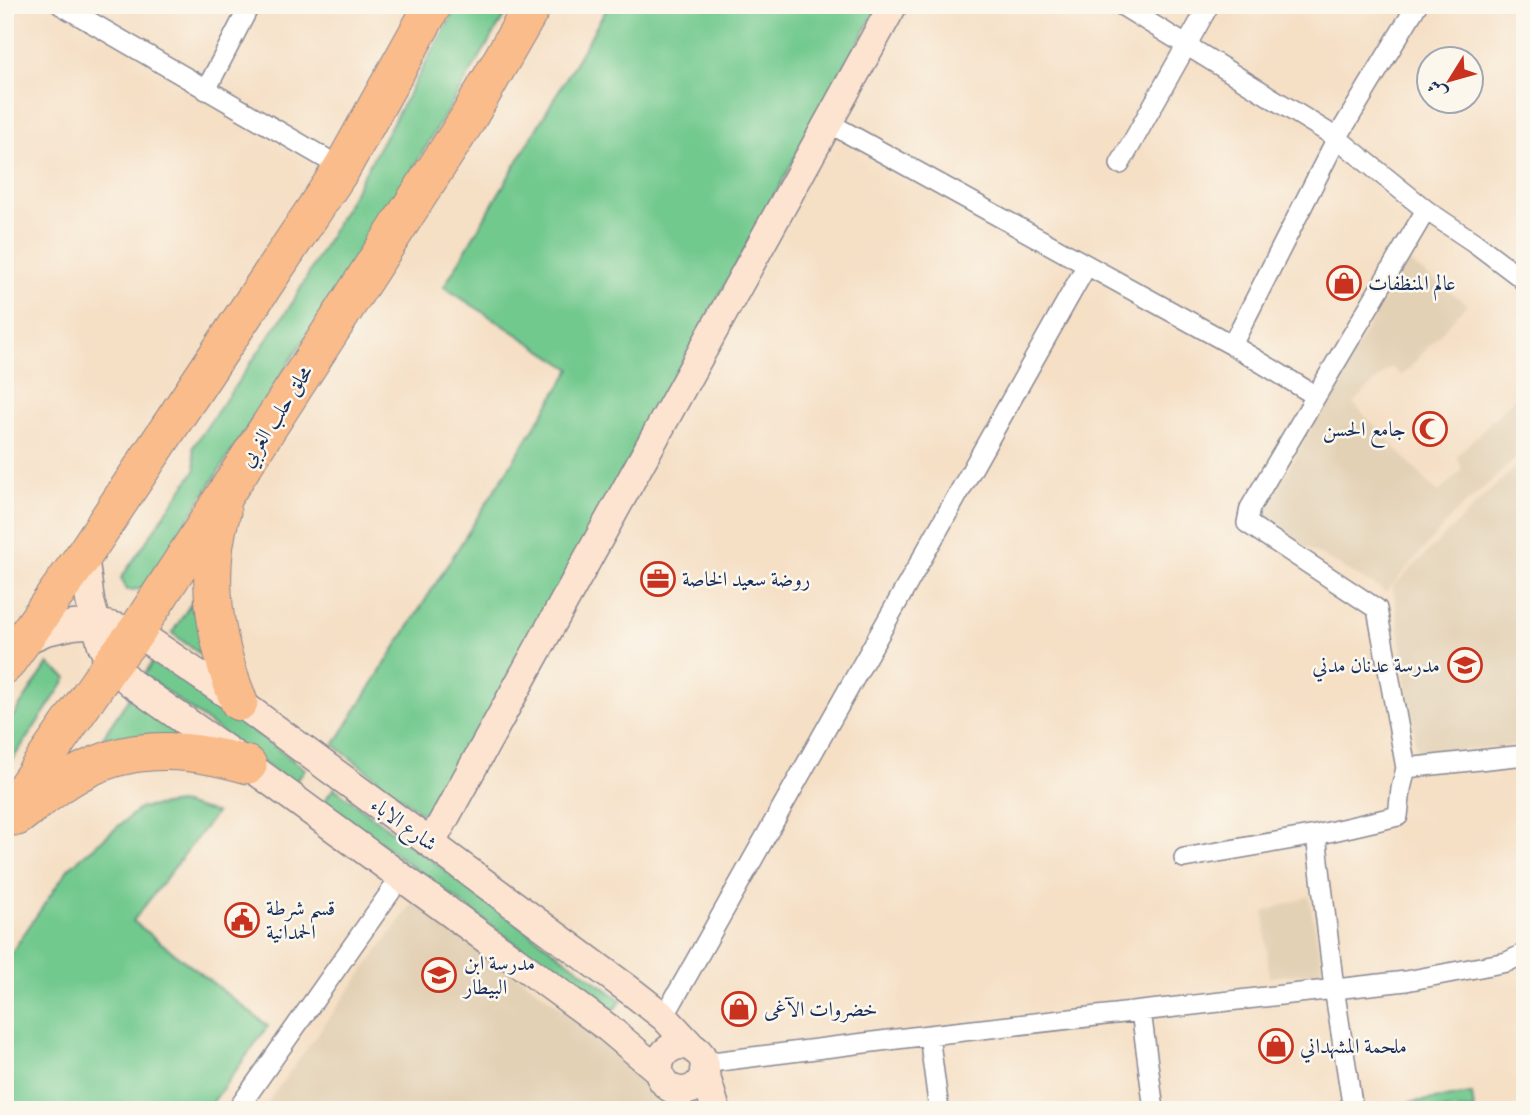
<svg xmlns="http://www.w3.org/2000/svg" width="1530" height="1115" font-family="'IM FELL French Canon',Amiri,serif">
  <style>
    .built { fill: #e3d1b6 }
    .green { fill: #72c98e; stroke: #467c76; stroke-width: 2 }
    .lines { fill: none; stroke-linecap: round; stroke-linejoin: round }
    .street-casing { stroke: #888792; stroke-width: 22 }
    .secondary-casing { stroke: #888792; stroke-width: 31 }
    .highway-casing { stroke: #888792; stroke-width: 39 }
    .street { stroke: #fff; stroke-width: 19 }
    .secondary { stroke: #fde4d0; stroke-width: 28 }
    .highway { stroke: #f9bc8a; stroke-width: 37 }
    .labels { text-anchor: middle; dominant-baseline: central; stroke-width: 5; stroke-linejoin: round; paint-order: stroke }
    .poi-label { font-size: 21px; fill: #1b2f5e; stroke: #fbf7ec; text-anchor: start }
    .street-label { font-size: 21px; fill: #1b2f5e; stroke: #fbf7ec }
  </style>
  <rect width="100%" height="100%" fill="#fbf7ec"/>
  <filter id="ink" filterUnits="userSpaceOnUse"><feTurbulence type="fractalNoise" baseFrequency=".0143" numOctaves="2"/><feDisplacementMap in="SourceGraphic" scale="14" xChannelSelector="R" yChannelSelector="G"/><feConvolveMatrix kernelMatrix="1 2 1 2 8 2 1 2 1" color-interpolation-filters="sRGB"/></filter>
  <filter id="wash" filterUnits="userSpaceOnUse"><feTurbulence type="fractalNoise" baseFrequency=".00686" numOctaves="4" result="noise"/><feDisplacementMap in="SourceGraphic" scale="28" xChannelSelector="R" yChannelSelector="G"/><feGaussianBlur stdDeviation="1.57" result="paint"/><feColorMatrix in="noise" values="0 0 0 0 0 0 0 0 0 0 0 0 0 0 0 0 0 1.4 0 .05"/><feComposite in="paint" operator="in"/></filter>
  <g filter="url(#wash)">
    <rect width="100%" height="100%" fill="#f5dfc5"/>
    <!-- built -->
    <path class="built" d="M1406 260 1467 304 1402 376 1391 367 1353 403 1438 493 1462 470 1457 456 1521 391 1525 395V451L1454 514 1386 592 1259 521Z
      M1525 457V745L1417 754 1393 586Z
      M1309 896 1323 972 1269 977 1264 912Z
      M415 900 620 1051 655 1092 661 1110H262Z"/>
    <!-- green -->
    <path class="green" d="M458 5H511L393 202 152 575 141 589 127 590 121 578 196 469 193 447 293 302Z
      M609 5H879L431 821 334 745 571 369 444 287Z
      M201 588 216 666 172 633Z
      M155 658 305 769 293 785 144 675Z
      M48 664 67 678 5 771V728Z
      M131 695 184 735 85 764Z
      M334 788 622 1001 610 1014 324 801Z
      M179 803 216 813 133 921 268 1026 207 1110H5V962L69 868 140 808Z
      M1472 1094 1474 1110H1354Z"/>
  </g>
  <g filter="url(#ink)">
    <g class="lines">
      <!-- street casing -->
      <g class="street-casing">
        <path id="street" d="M61 5 342 168
          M1121 5 1337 138 1426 210 1475 243 1520 277 1525 283
          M206 90 250 5
          M829 123 1232 345 1316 396
          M1120 164 1209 5
          M1232 345 1337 138 1417 5
          M1406 768 1377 609 1247 523 1250 508 1426 210
          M1184 858 1316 835
          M1141 1011 1154 1110
          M664 1017 1087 265
          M929 1035 939 1110
          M704 1063 929 1035 1406 981 1507 962 1525 953
          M237 1110 401 877
          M1353 1110 1334 988 1316 835 1398 816 1401 789 1406 768 1525 755"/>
      </g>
      <!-- secondary casing -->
      <g class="secondary-casing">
        <path id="secondary" d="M84 555 90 601 102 645 111 664 131 683 248 765 608 1028 659 1071
          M21 642 46 631 73 625 97 623 136 632 239 702 632 992 664 1017 696 1051
          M431 843 893 5
          M659 1068a23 23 0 1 1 46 0a23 23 0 1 1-46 0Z
          M704 1070 716 1110"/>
      </g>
      <!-- highway casing -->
      <g class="highway-casing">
        <path id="highway" d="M222 512C203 576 215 642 239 702
          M5 665 84 555 342 168 433 5
          M5 817 111 664 136 632 467 120 533 5
          M17 817C40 800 63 780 89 768 140 743 196 750 248 765"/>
      </g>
      <!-- street -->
      <use href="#street" class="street"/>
      <!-- secondary -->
      <use href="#secondary" class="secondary"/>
      <!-- highway -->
      <use href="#highway" class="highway"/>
    </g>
  </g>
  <!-- icons -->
  <defs>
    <g id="shop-ring" transform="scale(1.75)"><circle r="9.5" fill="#fbf7ec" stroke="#c8321e" stroke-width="1.5"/><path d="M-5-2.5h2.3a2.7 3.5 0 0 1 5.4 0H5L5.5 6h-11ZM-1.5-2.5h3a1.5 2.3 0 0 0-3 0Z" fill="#c8321e"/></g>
    <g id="mosque-ring" transform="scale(1.75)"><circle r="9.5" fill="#fbf7ec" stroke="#c8321e" stroke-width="1.5"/><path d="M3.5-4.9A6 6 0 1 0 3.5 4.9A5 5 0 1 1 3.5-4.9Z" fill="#c8321e"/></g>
    <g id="office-ring" transform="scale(1.75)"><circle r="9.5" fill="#fbf7ec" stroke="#c8321e" stroke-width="1.5"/><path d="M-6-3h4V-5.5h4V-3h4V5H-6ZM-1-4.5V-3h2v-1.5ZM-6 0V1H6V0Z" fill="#c8321e"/></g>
    <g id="school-ring" transform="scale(1.75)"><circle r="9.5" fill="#fbf7ec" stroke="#c8321e" stroke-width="1.5"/><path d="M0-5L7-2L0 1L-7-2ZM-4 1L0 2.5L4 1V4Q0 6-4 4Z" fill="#c8321e"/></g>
    <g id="civic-ring" transform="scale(1.75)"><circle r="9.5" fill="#fbf7ec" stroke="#c8321e" stroke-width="1.5"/><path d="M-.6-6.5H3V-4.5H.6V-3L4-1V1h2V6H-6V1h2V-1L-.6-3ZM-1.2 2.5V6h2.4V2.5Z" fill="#c8321e"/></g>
  </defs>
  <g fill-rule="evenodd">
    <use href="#shop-ring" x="1344" y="283"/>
    <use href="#mosque-ring" x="1430" y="429"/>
    <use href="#office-ring" x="658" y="579"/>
    <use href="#school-ring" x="1465" y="665"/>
    <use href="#civic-ring" x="242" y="920"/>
    <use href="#school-ring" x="439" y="975"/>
    <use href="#shop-ring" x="739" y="1009"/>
    <use href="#shop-ring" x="1276" y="1046"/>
  </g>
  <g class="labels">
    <!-- poi labels -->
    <g class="poi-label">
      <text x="1368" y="283">عالم المنظفات</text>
      <text x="1406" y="429" text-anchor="end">جامع الحسن</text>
      <text x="682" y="579">روضة سعيد الخاصة</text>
      <text x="1440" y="665" text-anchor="end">مدرسة عدنان مدني</text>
      <text x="266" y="908">قسم شرطة<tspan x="266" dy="24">الحمدانية</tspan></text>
      <text x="464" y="963">مدرسة ابن<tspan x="464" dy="24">البيطار</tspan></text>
      <text x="764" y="1009">خضروات الآغى</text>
      <text x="1300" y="1046">ملحمة المشهداني</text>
    </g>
    <!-- street labels -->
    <g class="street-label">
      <text transform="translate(276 416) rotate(-57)">محلق حلب الغربي</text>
      <text transform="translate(404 824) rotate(36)">شارع الاباء</text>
    </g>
  </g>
  <!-- margin -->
  <rect width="1530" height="1115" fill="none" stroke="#fbf7ec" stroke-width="28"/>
  <!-- north arrow -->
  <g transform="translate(1450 80) rotate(233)"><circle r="33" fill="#fbf7ec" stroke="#a1a7b3" stroke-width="2"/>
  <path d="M0-5L12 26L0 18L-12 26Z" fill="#c8321e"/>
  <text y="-10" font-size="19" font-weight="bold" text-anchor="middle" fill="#1b2f5e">ش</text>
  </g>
</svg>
